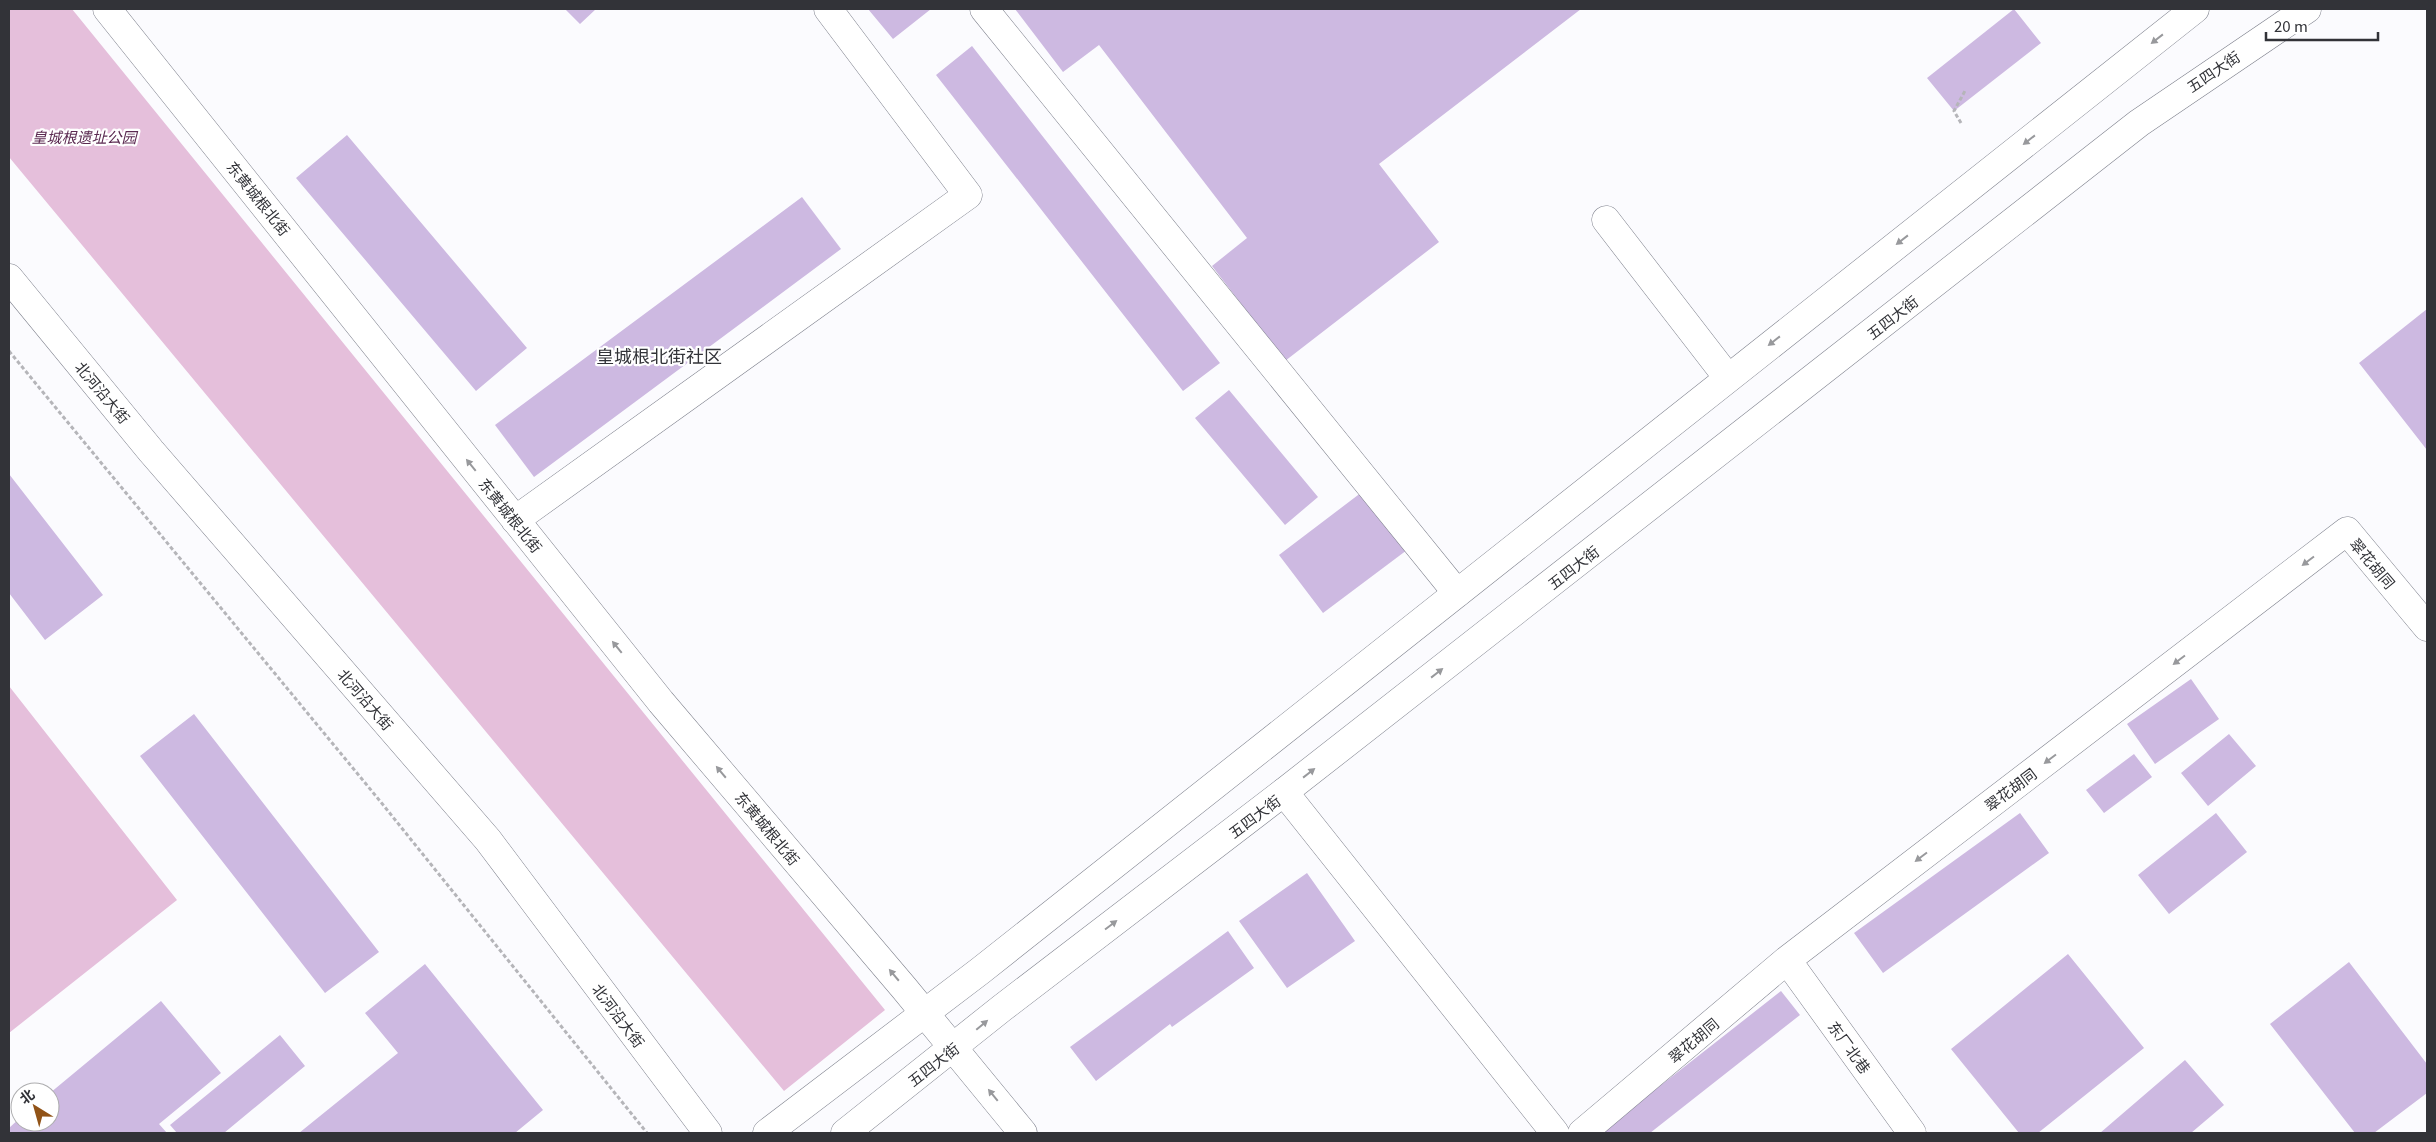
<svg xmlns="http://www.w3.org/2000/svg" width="2436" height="1142" font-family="Georgia,'Noto Sans SC',serif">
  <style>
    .green { fill: #e5bfdb }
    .building { fill: #cdb9e1 }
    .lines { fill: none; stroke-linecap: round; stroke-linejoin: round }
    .minor-casing { stroke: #7e808c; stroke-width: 29 }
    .major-casing { stroke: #7e808c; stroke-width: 29 }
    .path { stroke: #b5b5b9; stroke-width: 3; stroke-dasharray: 4 2.5; stroke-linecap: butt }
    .minor { stroke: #fff; stroke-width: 28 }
    .major { stroke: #fff; stroke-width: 28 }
    .oneway { fill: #98999c }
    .labels { text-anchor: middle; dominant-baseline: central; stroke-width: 4.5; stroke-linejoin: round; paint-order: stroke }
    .street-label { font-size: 15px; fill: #323338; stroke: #fff }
    .park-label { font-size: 15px; font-style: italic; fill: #5b2a51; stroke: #fff }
    .quarter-label { font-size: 18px; fill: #323338; stroke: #fff }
  </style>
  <rect width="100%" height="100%" fill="#fbfbfe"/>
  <!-- green -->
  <path class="green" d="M9 9H72L885 1010 784 1091 9 157Z
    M9 686 177 900 9 1033Z"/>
  <!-- building -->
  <path class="building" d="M565 9H596L580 24Z
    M868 9H931L893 39Z
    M1015 9H1581L1379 164 1439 242 1285 361 1212 266 1247 238 1099 45 1063 72Z
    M2014 9 2041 43 1954 111 1927 78Z
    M972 46 1220 363 1183 391 936 75Z
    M347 135 527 348 476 391 296 178Z
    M802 197 841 249 534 477 495 425Z
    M2427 309V450L2359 363Z
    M1229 390 1318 497 1285 525 1195 418Z
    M9 474 103 595 45 640 9 593Z
    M1362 492 1407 550 1323 613 1279 555Z
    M2191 679 2219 719 2155 764 2127 724Z
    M194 714 379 952 325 993 140 756Z
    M2229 734 2256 766 2208 806 2181 773Z
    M2134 754 2152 777 2104 813 2086 790Z
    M2020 813 2049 853 1883 973 1854 933Z
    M2216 813 2247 852 2169 914 2138 875Z
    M1307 873 1355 941 1287 988 1239 921Z
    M1228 931 1254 968 1172 1027 1170 1024 1096 1081 1070 1047Z
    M2068 954 2144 1048 2038 1133H2019L1951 1049Z
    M2349 962 2427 1064V1093L2374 1133H2355L2270 1024Z
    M425 964 543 1110 515 1133H299L398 1053 365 1013Z
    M1781 991 1800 1015 1650 1133H1600Z
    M161 1001 221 1073 159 1124 167 1133H9V1128L20 1118V1122H50V1093Z
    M280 1035 305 1066 224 1133H177L170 1125Z
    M2185 1060 2224 1105 2191 1133H2100Z"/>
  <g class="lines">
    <!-- minor casing -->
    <g class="minor-casing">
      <path id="minor" d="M107 9 661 702 904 988 1023 1133
        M984 9 1457 593
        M1606 220 1728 378
        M515 520 968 195 828 9
        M1284 792 1555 1133
        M1787 960 1912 1133
        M1582 1133 1787 960 2347 531 2427 627"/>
    </g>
    <!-- major casing -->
    <g class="major-casing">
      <path id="major" d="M9 278 151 451 488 840 708 1133
        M767 1133 980 971 2195 9
        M845 1133 1002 1008 1284 792 2139 123 2307 9"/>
    </g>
    <!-- path -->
    <path class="path" d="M1961 123 1954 111 1966 89
      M9 351 380 801 647 1133"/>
    <!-- minor -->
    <use href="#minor" class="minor"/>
    <!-- major -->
    <use href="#major" class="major"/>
  </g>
  <!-- one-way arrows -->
  <defs><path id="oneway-solid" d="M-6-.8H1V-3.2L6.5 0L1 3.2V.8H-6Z" transform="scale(1.25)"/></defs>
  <g class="oneway">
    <use href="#oneway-solid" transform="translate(2157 39) rotate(142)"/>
    <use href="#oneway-solid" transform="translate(2029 140) rotate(142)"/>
    <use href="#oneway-solid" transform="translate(1902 240) rotate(142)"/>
    <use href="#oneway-solid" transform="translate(1774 341) rotate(142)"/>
    <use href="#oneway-solid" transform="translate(471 465) rotate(-129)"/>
    <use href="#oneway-solid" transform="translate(2308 561) rotate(143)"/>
    <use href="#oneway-solid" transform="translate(617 647) rotate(-129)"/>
    <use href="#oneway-solid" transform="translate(2179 660) rotate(143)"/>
    <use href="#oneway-solid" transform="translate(1437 673) rotate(-38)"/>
    <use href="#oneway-solid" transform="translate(2050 759) rotate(143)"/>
    <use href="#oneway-solid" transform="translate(721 772) rotate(-130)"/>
    <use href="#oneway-solid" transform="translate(1309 773) rotate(-38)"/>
    <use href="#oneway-solid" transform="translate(1921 857) rotate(143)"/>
    <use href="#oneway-solid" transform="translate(1111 925) rotate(-37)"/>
    <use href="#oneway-solid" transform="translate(894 975) rotate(-130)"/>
    <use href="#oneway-solid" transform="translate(982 1025) rotate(-40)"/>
    <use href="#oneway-solid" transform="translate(993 1095) rotate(-129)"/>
  </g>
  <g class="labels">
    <!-- street labels -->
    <g class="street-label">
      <text transform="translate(2213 71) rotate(-34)">五四大街</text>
      <text transform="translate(259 198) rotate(51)">东黄城根北街</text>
      <text transform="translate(1892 317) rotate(-38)">五四大街</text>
      <text transform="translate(103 392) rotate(50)">北河沿大街</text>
      <text transform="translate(511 515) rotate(51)">东黄城根北街</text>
      <text transform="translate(2373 563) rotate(50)">翠花胡同</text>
      <text transform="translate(1573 567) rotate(-38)">五四大街</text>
      <text transform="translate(366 699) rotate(49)">北河沿大街</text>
      <text transform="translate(2010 789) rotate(-37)">翠花胡同</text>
      <text transform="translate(1254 816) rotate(-37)">五四大街</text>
      <text transform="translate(768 828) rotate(50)">东黄城根北街</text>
      <text transform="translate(619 1015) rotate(53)">北河沿大街</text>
      <text transform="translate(1693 1040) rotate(-40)">翠花胡同</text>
      <text transform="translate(1850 1047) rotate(54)">东厂北巷</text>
      <text transform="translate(933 1064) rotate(-38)">五四大街</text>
    </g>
    <!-- park labels -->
    <g class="park-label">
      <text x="84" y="136">皇城根遗址公园</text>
    </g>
    <!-- quarter labels -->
    <g class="quarter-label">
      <text x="659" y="355">皇城根北街社区</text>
    </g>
  </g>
  <!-- border -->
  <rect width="2436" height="1142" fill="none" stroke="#323338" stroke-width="20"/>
  <!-- north arrow -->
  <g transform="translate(35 1107) rotate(323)"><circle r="24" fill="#ffffff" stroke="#adadaf"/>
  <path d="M0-4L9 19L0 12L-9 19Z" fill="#915317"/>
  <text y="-8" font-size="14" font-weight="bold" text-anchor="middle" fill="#323338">北</text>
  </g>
  <!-- scale -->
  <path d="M2266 32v8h112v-8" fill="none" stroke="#323338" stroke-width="2.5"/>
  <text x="2274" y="32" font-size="15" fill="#323338" stroke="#ffffff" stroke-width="4" paint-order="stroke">20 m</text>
</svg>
